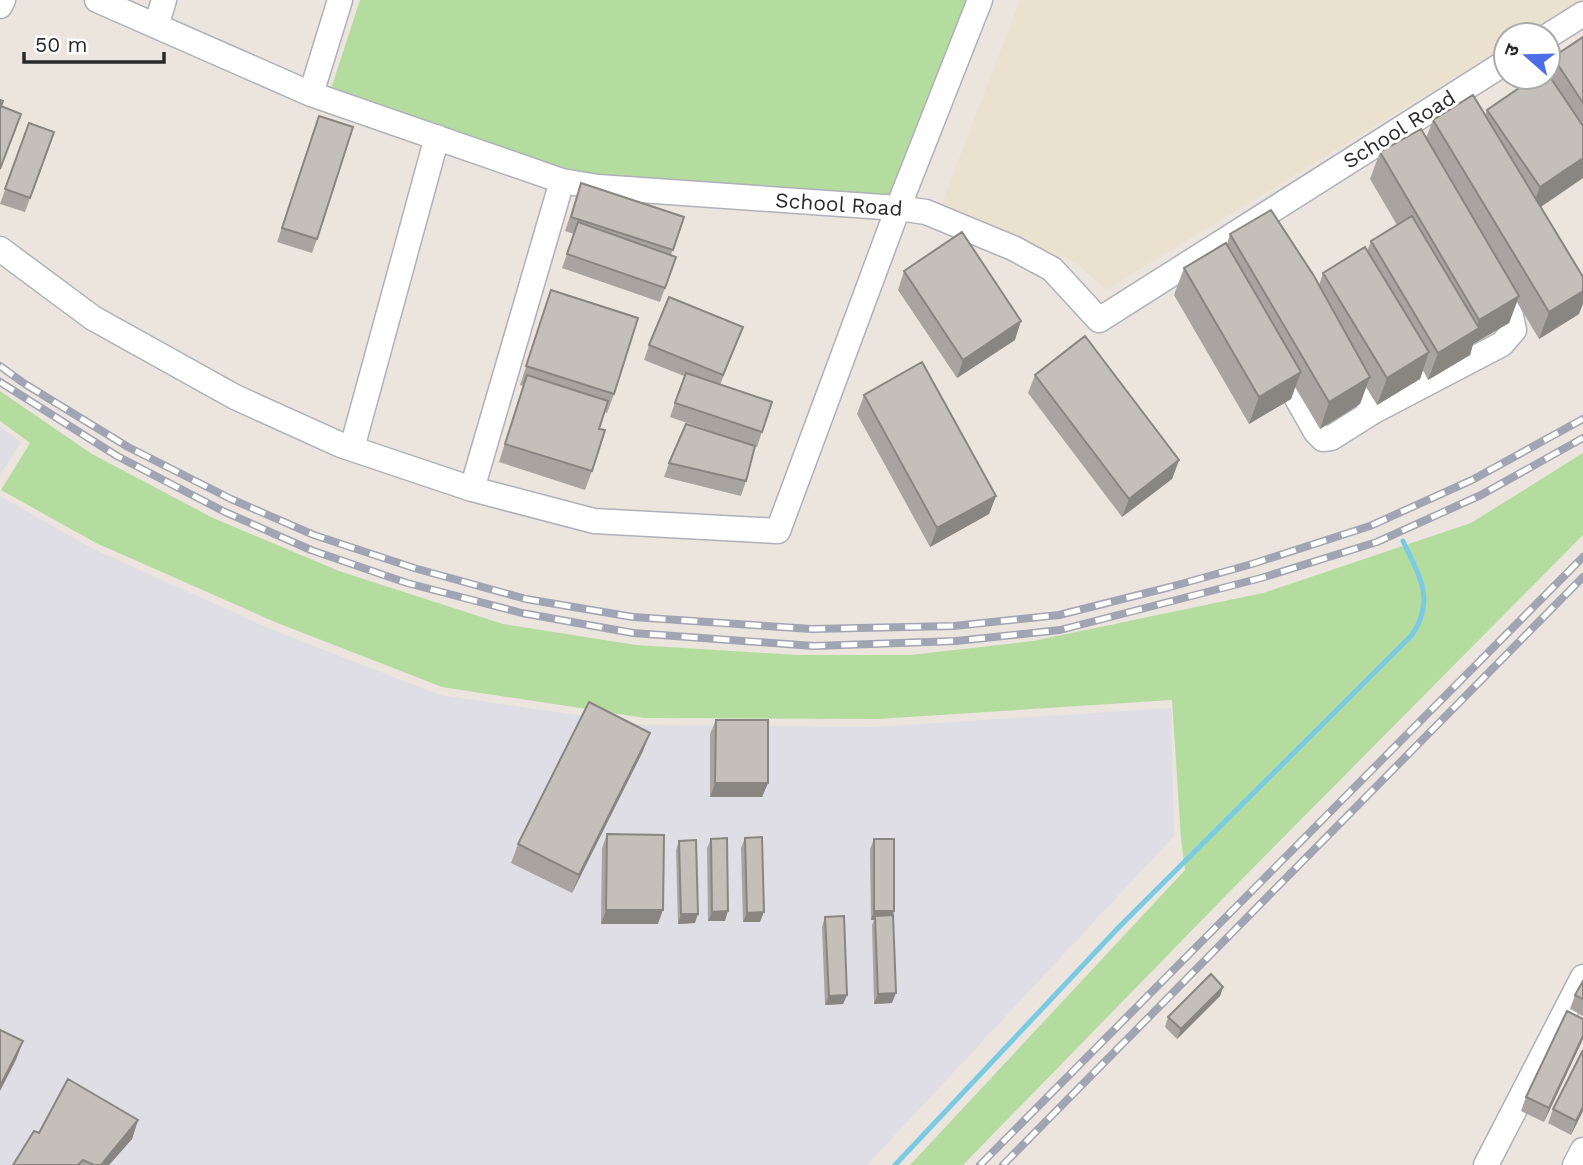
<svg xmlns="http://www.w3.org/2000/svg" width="1583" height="1165" font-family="'Work Sans','Noto Sans Devanagari',sans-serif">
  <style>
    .industrial { fill: #dfdee4 }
    .education { fill: #ebe1cf }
    .green { fill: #b5dc9f }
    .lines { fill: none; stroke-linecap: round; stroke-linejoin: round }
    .stream { stroke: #7acae3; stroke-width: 5 }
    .minor-casing { stroke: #aeb0ba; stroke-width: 27 }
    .minor { stroke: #fff; stroke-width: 24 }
    .rail-casing { stroke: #a1a4b3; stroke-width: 8 }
    .rail { stroke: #fff; stroke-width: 5; stroke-dasharray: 16; stroke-linecap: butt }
    .wall { fill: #a9a49f }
    .shaded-wall { fill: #898682 }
    .building { fill: #c4bfb9; stroke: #898682; stroke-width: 2 }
    .labels { text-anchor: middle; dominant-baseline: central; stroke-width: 6; stroke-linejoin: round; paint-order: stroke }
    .street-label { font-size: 21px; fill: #2a2a2a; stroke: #fff }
  </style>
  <rect width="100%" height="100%" fill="#ebe5de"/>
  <!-- industrial -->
  <path class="industrial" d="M0 427 21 442 0 475Z
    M0 496 91 548 273 630 440 695 644 725 874 727 1171 708 1174 836 867 1165H0Z"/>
  <!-- education -->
  <path class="education" d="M1020 0H1583L1524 35H1506V46L1106 290 1076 263 942 203Z"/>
  <!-- green -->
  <path class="green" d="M360 0H966L892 196 588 178 330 92Z
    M0 391 92 454 213 518 339 571 503 624 636 645 798 655H910L1033 641 1263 593 1471 523 1583 453V535L1242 879 963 1165H910L1185 870 1181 839 1172 700 878 719 645 718 442 687 275 622 96 543 1 490 30 443 0 421Z"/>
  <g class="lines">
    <!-- stream -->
    <path class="stream" d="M895 1165 1119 927 1412 635C1436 599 1419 576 1403 541"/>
    <!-- minor casing -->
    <g class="minor-casing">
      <path id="minor" d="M97 0 311 94 562 181 598 187 898 208 926 212 1013 248 1052 269 1099 320 1506 62
        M0 6 3 0
        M156 26 164 0
        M1548 36 1583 14
        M311 94 340 0
        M0 249 93 318 235 397 341 445 472 489 594 521 778 531 898 208 980 0
        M1278 365 1316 432 1323 439 1331 438 1374 411 1347 366
        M1374 411 1502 344 1514 330 1511 316 1496 288
        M352 448 437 137
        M472 489 562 181
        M1486 1165 1583 977
        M1575 1165 1583 1150"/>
    </g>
    <!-- minor -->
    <use href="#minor" class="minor"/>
    <!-- rail casing -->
    <g class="rail-casing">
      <path id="rail" d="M0 366 25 384 128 447 231 499 314 535 414 568 526 599 633 617 812 629 954 626 1059 615 1170 587 1252 564 1370 526 1472 480 1583 419
        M0 382 117 456 225 512 311 550 407 583 522 613 633 633 814 646 956 641 1060 630 1261 578 1377 542 1481 495 1583 438
        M980 1165 1583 557
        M1003 1165 1583 577"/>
    </g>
    <!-- rail -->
    <use href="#rail" class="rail"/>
  </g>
  <!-- wall -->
  <path class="wall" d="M1583 37V178L1541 207 1579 314 1539 339 1517 302 1509 323 1473 344 1470 355 1428 380 1423 370 1420 379 1377 405 1366 387 1360 404 1320 429 1295 387 1291 399 1249 424 1174 295 1184 268 1227 244 1230 234 1319 285 1323 273 1367 251 1371 241 1397 225 1370 179 1380 152 1426 138 1433 120 1485 115 1487 110 1548 77V71L1553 57Z
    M29 123 54 132 25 212 0 204Z
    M314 130 317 239 312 253 277 242Z
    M581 183 684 217 671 255 676 257 660 302 562 268 574 234 565 231Z
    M904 271 1015 340 957 378 898 290Z
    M551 290 614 394 607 413 605 412 599 429 592 471 585 490 499 462 523 386 520 385Z
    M743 327 720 385 772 402 757 447 670 417 684 376 644 360 649 345Z
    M1035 375 1179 460 1172 479 1122 517 1028 393Z
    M864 395 996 496 989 514 930 547 857 414Z
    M669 463 746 481 741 496 664 477Z
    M716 720 768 783 762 797H710V734Z
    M643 751 572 893 511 863 518 844Z
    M607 834 658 924H601L602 848Z
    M745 838 760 922H743L741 848Z
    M711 839 725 921H708L707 848Z
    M874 839 894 911 893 915 892 1003 874 1004 872 925 874 920H871L870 849Z
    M679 841 695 923 678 924 676 850Z
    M825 917 847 995 843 1004 825 1005 822 927Z
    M1583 981V1016L1570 1009 1575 995Z
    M1223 987 1220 996 1177 1039 1165 1027 1168 1017Z
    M1583 1019V1039L1544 1122 1521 1111 1526 1097Z
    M1553 1109 1583 1111 1571 1135 1548 1123Z
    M138 1120 132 1139 109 1165H13L39 1133Z"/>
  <!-- shaded-wall -->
  <path class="shaded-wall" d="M1583 158V178L1530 214 1540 187Z
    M1583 291V304L1579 314 1539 339 1549 312Z
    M1519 296 1509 323 1473 344 1470 355 1428 380 1438 353 1475 331 1479 320Z
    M1021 321 1015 340 957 378 963 360Z
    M1429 352 1420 379 1377 405 1387 378Z
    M1301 372 1291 399 1249 424 1259 397Z
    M1370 377 1360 404 1320 429 1329 402Z
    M1179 460 1172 479 1122 517 1129 499Z
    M996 496 989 514 930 547 937 528Z
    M650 733 643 751 572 893 579 875Z
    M715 783H768L762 797H710Z
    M606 910H663L658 924H601Z
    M728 911 725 921H708L712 912Z
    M874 911H894L891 920 875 916 874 920H871Z
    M764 912 760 922H743L747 913Z
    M681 914H698L695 923 678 924Z
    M1223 987 1220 996 1177 1039 1181 1029Z
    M896 993 892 1003 874 1004 878 994Z
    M847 995 843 1004 825 1005 829 996Z
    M1583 1036V1039L1544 1122 1549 1108Z
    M23 1041 16 1060 0 1091V1086Z
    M1583 1107V1111L1571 1135 1576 1121Z
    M138 1120 132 1139 109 1165H101Z"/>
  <!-- building -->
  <path class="building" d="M1583 37V103L1553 57Z
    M1548 74 1583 126V158L1540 187 1487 110 1535 77H1548Z
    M1473 95 1583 277V291L1549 312 1433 120Z
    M0 100 3 101 1 106 21 114 0 169Z
    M319 116 353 127 317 239 282 228Z
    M29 123 54 132 30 198 5 189Z
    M1421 129 1519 296 1479 320 1380 152Z
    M581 183 684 217 673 250 571 217Z
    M1271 210 1314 276 1370 377 1329 402 1230 234Z
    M1412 216 1479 328 1438 353 1371 241Z
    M578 222 676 257 665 288 567 254Z
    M962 232 1021 321 963 360 904 271Z
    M1226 243 1301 372 1259 397 1184 268Z
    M1365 247 1429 352 1387 378 1323 273Z
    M551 290 638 318 614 394 526 366Z
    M669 297 743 327 723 375 649 345Z
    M1085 336 1179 460 1129 499 1035 375Z
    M922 362 996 496 937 528 864 395Z
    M686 373 772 402 762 432 675 403Z
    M527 375 608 401 599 429 605 430 592 471 505 444Z
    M686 424 755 446 746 481 669 463Z
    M589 702 650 733 579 875 518 844Z
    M716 720H768V783H715Z
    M607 834 664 835 663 910H606Z
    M762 837 764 912 747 913 745 838Z
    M727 838 728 911 712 912 711 839Z
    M874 839H894V911H874Z
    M696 840 698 914H681L679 841Z
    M893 915 896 993 878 994 875 916Z
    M844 916 847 995 829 996 825 917Z
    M1211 974 1223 987 1181 1029 1168 1017Z
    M1583 981V999L1575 995Z
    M1567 1011 1583 1019V1036L1549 1108 1526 1097Z
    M0 1030 23 1041 0 1086Z
    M1583 1050V1107L1576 1121 1553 1109Z
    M68 1079 138 1120 101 1165H94L83 1160 78 1165H13L34 1131 39 1133Z"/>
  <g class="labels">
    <!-- street labels -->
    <g class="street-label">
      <text transform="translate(1399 129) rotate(-32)">School Road</text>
      <text transform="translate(839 204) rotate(4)">School Road</text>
    </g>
  </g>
  <!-- north arrow -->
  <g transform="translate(1527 56) rotate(290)"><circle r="33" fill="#ffffff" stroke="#aaaaaa" stroke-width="2"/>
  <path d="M0-5L12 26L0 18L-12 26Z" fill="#4d6de9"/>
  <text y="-10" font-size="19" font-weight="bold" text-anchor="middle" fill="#2a2a2a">उ</text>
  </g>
  <!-- scale -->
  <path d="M24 52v10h140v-10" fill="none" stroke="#2a2a2a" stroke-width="3.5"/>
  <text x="35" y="52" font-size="21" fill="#2a2a2a" stroke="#ffffff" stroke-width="5" paint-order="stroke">50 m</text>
</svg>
